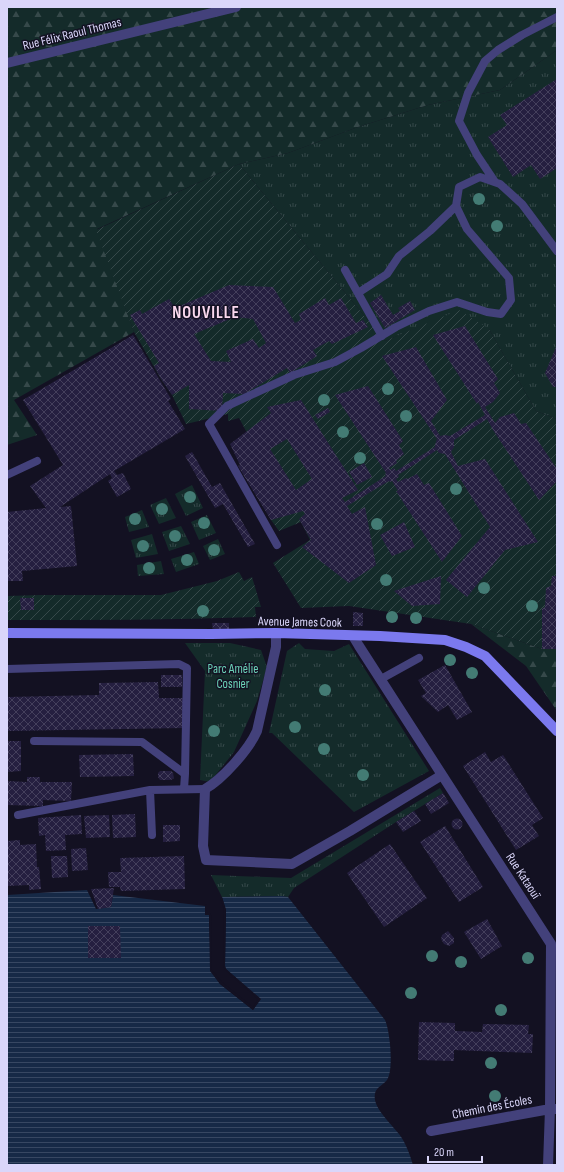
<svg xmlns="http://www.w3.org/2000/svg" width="564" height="1172" font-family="'Sofia Sans Condensed',sans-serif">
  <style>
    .grass { fill: url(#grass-tufts) }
    .forest { fill: url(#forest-firs) }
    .garden { fill: url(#garden-furrows) }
    .water { fill: url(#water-rules) }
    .pier { fill: #131122 }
    .building { fill: url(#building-cross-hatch); fill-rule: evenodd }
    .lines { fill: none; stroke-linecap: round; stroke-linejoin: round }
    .lane { stroke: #43417b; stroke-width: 8 }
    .street { stroke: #43417b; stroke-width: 10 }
    .secondary { stroke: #7b79ee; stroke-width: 10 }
    .tree { fill: #437b74 }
    .labels { text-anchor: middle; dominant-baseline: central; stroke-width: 3; stroke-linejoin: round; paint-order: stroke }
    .street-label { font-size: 13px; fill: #dad6fa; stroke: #131122 }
    .park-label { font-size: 13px; fill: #6bd1b7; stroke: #131122 }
    .district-label { font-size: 17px; font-weight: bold; letter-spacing: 1px; fill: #fad8ee; stroke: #131122 }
  </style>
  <defs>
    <pattern id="grass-tufts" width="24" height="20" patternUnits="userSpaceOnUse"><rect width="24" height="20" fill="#142b2a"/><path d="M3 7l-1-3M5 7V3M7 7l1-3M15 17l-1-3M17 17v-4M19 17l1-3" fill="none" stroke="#36494a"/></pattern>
    <pattern id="forest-firs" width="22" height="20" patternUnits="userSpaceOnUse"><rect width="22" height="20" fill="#142b2a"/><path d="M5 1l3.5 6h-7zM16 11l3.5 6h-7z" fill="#36494a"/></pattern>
    <pattern id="garden-furrows" width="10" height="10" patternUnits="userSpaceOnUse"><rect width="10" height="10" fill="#142b2a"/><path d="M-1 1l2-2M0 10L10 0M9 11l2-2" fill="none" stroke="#36494a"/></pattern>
    <pattern id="water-rules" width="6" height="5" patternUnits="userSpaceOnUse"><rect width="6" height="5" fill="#162946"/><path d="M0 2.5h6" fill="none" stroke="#374762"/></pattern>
    <pattern id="building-cross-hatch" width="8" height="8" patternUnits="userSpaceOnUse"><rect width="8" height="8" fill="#251f40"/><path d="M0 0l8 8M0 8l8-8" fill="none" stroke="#443f5c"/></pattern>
  </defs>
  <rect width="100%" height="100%" fill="#131122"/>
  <!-- grass -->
  <path class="grass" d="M557 50V419L536 411 489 329 432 322 385 341 239 164 288 153 358 127 428 105 500 90Z
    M192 485 203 508 186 516 175 494Z
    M166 498 176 518 159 524 150 505Z
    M142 510 149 527 129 532 125 517Z
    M207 515 216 533 199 540 191 522Z
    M181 526 190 544 169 551 162 532Z
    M152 534 158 554 136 558 131 540Z
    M218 539 225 554 210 560 203 546Z
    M194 552 199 564 176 572 171 559Z
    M161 561 164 574 138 576 137 565Z
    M185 643H230L261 650 267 667 257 701 234 752 210 782 200 780 205 671Z
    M299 643 305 649 334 651 349 644 429 771 354 812 272 733H269L287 651Z
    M440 788 443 793 396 822 294 888 288 897 282 896 222 897 211 875 291 878Z"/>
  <!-- forest -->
  <path class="forest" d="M7 7H557V50L500 90 428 105 358 127 288 153 239 164 97 229 134 332 14 400 37 435 7 445Z
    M557 607V711L526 666 471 624 542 649Z"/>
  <!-- garden -->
  <path class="garden" d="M239 164 385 341 459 310 489 329 536 411 557 419V607L542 649 471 624 349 606 301 608 273 563 310 540 301 522 279 531 271 520 246 431 239 418 228 421V414L186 424 172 395 161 379 134 332 96 230Z
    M239 572 244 581 252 577 261 607H255L256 617C173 620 90 620 7 620V596L40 595H161L217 581Z"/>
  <!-- water -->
  <path class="water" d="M87 890 96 909 111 907 113 895 205 906V915H209L211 971 220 984 253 1010 260 999 226 969 225 966 226 910 222 897 282 896 288 897 385 1020C390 1031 394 1070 387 1080 381 1087 373 1088 375 1100 377 1111 392 1125 399 1134 406 1143 410 1155 413 1165H7V895Z"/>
  <!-- pier -->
  <path class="pier" d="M220 897H222L226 910 225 966 226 969 261 999 253 1010 220 984 210 971 209 915H205V904L207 905V913H210L211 915 212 970 222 982 253 1007 258 999 225 970 223 966 224 910Z"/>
  <!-- building -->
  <path class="building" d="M557 79V168L540 179 531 165 513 177 488 137 507 125 500 115Z
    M229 285 273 287 295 323 301 320 299 314 325 298 329 305 341 298 356 323 363 320 368 327 332 344 329 341 313 350 317 356 290 373 287 368 244 394 223 393 222 411 189 409V385L172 395 161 379 154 366 159 363 130 315 140 310 142 314 169 299 175 308ZM235 317 253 319 266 343 259 348 253 339 226 351 231 362 211 361 194 334Z
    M381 295 393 315 400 311 398 308 410 301 415 310 385 328 370 303Z
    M465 326 498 379 494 383 500 393 493 402 485 407 495 423 500 417 514 413 521 424 526 423 557 469V481L539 500 493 430 487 419 454 440V447L451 452 458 466 485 459 538 542 505 550 467 597 446 580 490 527 445 454 439 453 437 450 398 475 399 477 396 479 398 482 406 478 407 479 417 474 424 485 429 483 462 536 442 562 396 491H398L392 481 390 482 389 481 347 506 352 514 365 507 376 565 349 583 302 547 311 540 299 519 305 514 303 511 271 520 238 466 240 465 230 444 271 413 267 407 301 400 358 490 342 498 345 502 386 476 385 474 386 473 335 395 368 386 403 441 399 445 404 454 396 461 397 463 389 468 391 470 394 468 396 471 435 447V445L437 439 382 356 416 347 447 400 431 421 440 436 445 435 450 436 485 415 478 402 477 404 433 335ZM287 439 312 479 296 490 270 449Z
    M133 335 171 399 168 401 185 429 114 471 117 475 123 473 131 489 117 497 108 481 112 478 110 474 60 507 71 506 77 566 22 571 23 581H7V512L46 508 30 486 63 465 23 400Z
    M557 345V387H553L545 373Z
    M328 408 330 412 318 419 315 415Z
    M192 452 212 487 220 483 255 544 248 547 223 504 215 508 185 456Z
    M364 463 372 477 357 485 349 472Z
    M404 522 415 547 392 556 380 535Z
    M441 576 440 604 412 606 394 591Z
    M552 576H557V649H542V609L545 607 546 588 551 586Z
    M20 598H34V610H21Z
    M353 612 363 613V626H353Z
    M212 623H229V630H213Z
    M445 665 472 712 457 720 448 705 438 712 421 696 426 693 418 680Z
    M161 675H182V687H161Z
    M158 682 159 698H183V728L7 731V697L99 695V683Z
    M7 741H21V771L7 772Z
    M485 752 491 762 503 755 543 818 532 825 539 836 516 850 463 766Z
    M133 754 134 776 80 777 79 755Z
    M160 771H171L173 773 174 778 171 780H160L158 777V773Z
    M27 777H40V782H72L71 801 43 800V806L7 805V781L27 782Z
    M443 793 449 803 431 814 425 804Z
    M414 811 421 821 403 832 396 822Z
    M135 814 136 837 113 838 112 815Z
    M81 815 82 834 65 835 66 850 46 851 45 835 39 836 38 818Z
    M109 815 110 837 86 838 84 816Z
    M451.5 824a5.5 5.5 0 1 1 11 0a5.5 5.5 0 1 1-11 0Z
    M163 825H180V841L163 842Z
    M445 826 483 887 459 902 420 842Z
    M20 840V845L36 844 37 867H39L41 889 29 890V885L7 886V841Z
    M390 844 427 898 384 927 347 873Z
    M86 848 88 870 72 871 71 849Z
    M51 856H67L68 877 52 878Z
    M184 856 185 889 121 891 120 887H109L108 872H121L120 858Z
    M114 888 111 907 98 909 91 889Z
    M487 919 502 946 481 959 464 932Z
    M88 926H120L121 958H88Z
    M448 931 454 938V943L449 946 444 944 441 939 442 935Z
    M419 1022 455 1023V1031L482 1032 483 1024 529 1025 528 1034H533L532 1053 454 1050V1061L418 1060Z"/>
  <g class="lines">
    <!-- lane -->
    <path class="lane" d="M495 182 477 155 459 121 468 93 485 61 498 50 522 35 557 17
      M345 270 382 336
      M358 293 387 274 399 256 430 231 456 206
      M7 475 37 461
      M277 545 209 424 227 406 294 375 335 362 361 348 396 327 429 311 457 302 487 312 501 314 511 300 509 278 467 229 456 206 459 187 480 177 500 184 522 204 557 251
      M7 669 179 664 187 668 185 774
      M381 679 419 658
      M34 741 142 742 185 774 184 789
      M18 815 150 790
      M152 835 150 790 205 789"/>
    <!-- street -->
    <path class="street" d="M7 63 236 7
      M276 633V647L257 731C249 749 223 779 205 789L203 846 206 860 292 864 350 831 442 775
      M353 636 359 646 551 944 550 1109 548 1165
      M431 1131 550 1109H557"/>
    <!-- secondary -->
    <path class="secondary" d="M7 633 212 634 276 633 380 636 445 640 466 647 485 656 557 731"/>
  </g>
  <!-- trees -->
  <g class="tree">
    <circle cx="479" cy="199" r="6"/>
    <circle cx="497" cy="226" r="6"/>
    <circle cx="388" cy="389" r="6"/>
    <circle cx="324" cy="400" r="6"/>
    <circle cx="406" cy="416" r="6"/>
    <circle cx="343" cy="432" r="6"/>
    <circle cx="360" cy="458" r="6"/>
    <circle cx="456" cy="489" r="6"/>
    <circle cx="190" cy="497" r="6"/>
    <circle cx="162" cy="509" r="6"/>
    <circle cx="135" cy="519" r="6"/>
    <circle cx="204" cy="523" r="6"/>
    <circle cx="377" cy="524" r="6"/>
    <circle cx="175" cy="536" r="6"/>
    <circle cx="143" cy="546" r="6"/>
    <circle cx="214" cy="550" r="6"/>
    <circle cx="187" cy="560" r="6"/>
    <circle cx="149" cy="568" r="6"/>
    <circle cx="386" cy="580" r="6"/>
    <circle cx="484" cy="588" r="6"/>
    <circle cx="532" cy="606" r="6"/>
    <circle cx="203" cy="611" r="6"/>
    <circle cx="392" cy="617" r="6"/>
    <circle cx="416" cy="618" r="6"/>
    <circle cx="450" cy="660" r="6"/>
    <circle cx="472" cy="673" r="6"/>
    <circle cx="325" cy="690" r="6"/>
    <circle cx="295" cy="727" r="6"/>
    <circle cx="214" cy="731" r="6"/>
    <circle cx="324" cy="749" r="6"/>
    <circle cx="363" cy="775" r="6"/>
    <circle cx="432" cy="956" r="6"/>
    <circle cx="528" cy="958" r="6"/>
    <circle cx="461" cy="962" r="6"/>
    <circle cx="411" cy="993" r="6"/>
    <circle cx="501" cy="1010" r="6"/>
    <circle cx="491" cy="1063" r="6"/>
    <circle cx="495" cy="1096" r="6"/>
  </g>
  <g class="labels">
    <!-- street labels -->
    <g class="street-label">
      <text transform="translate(72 34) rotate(-14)">Rue Félix Raoul Thomas</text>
      <text transform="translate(300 622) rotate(1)">Avenue James Cook</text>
      <text transform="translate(523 876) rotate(57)">Rue Kataouï</text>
      <text transform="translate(492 1107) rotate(-11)">Chemin des Écoles</text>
    </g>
    <!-- park labels -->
    <g class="park-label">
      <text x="233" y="669">Parc Amélie<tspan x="233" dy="15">Cosnier</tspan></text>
    </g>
    <!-- district labels -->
    <g class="district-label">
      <text x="206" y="313">NOUVILLE</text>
    </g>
  </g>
  <!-- border -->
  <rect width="564" height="1172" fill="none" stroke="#dad6fa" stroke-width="16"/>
  <!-- scale -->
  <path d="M428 1156v6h54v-6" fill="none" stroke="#dad6fa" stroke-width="2"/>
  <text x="434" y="1156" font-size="12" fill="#dad6fa" stroke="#131122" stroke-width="3" paint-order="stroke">20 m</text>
</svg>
